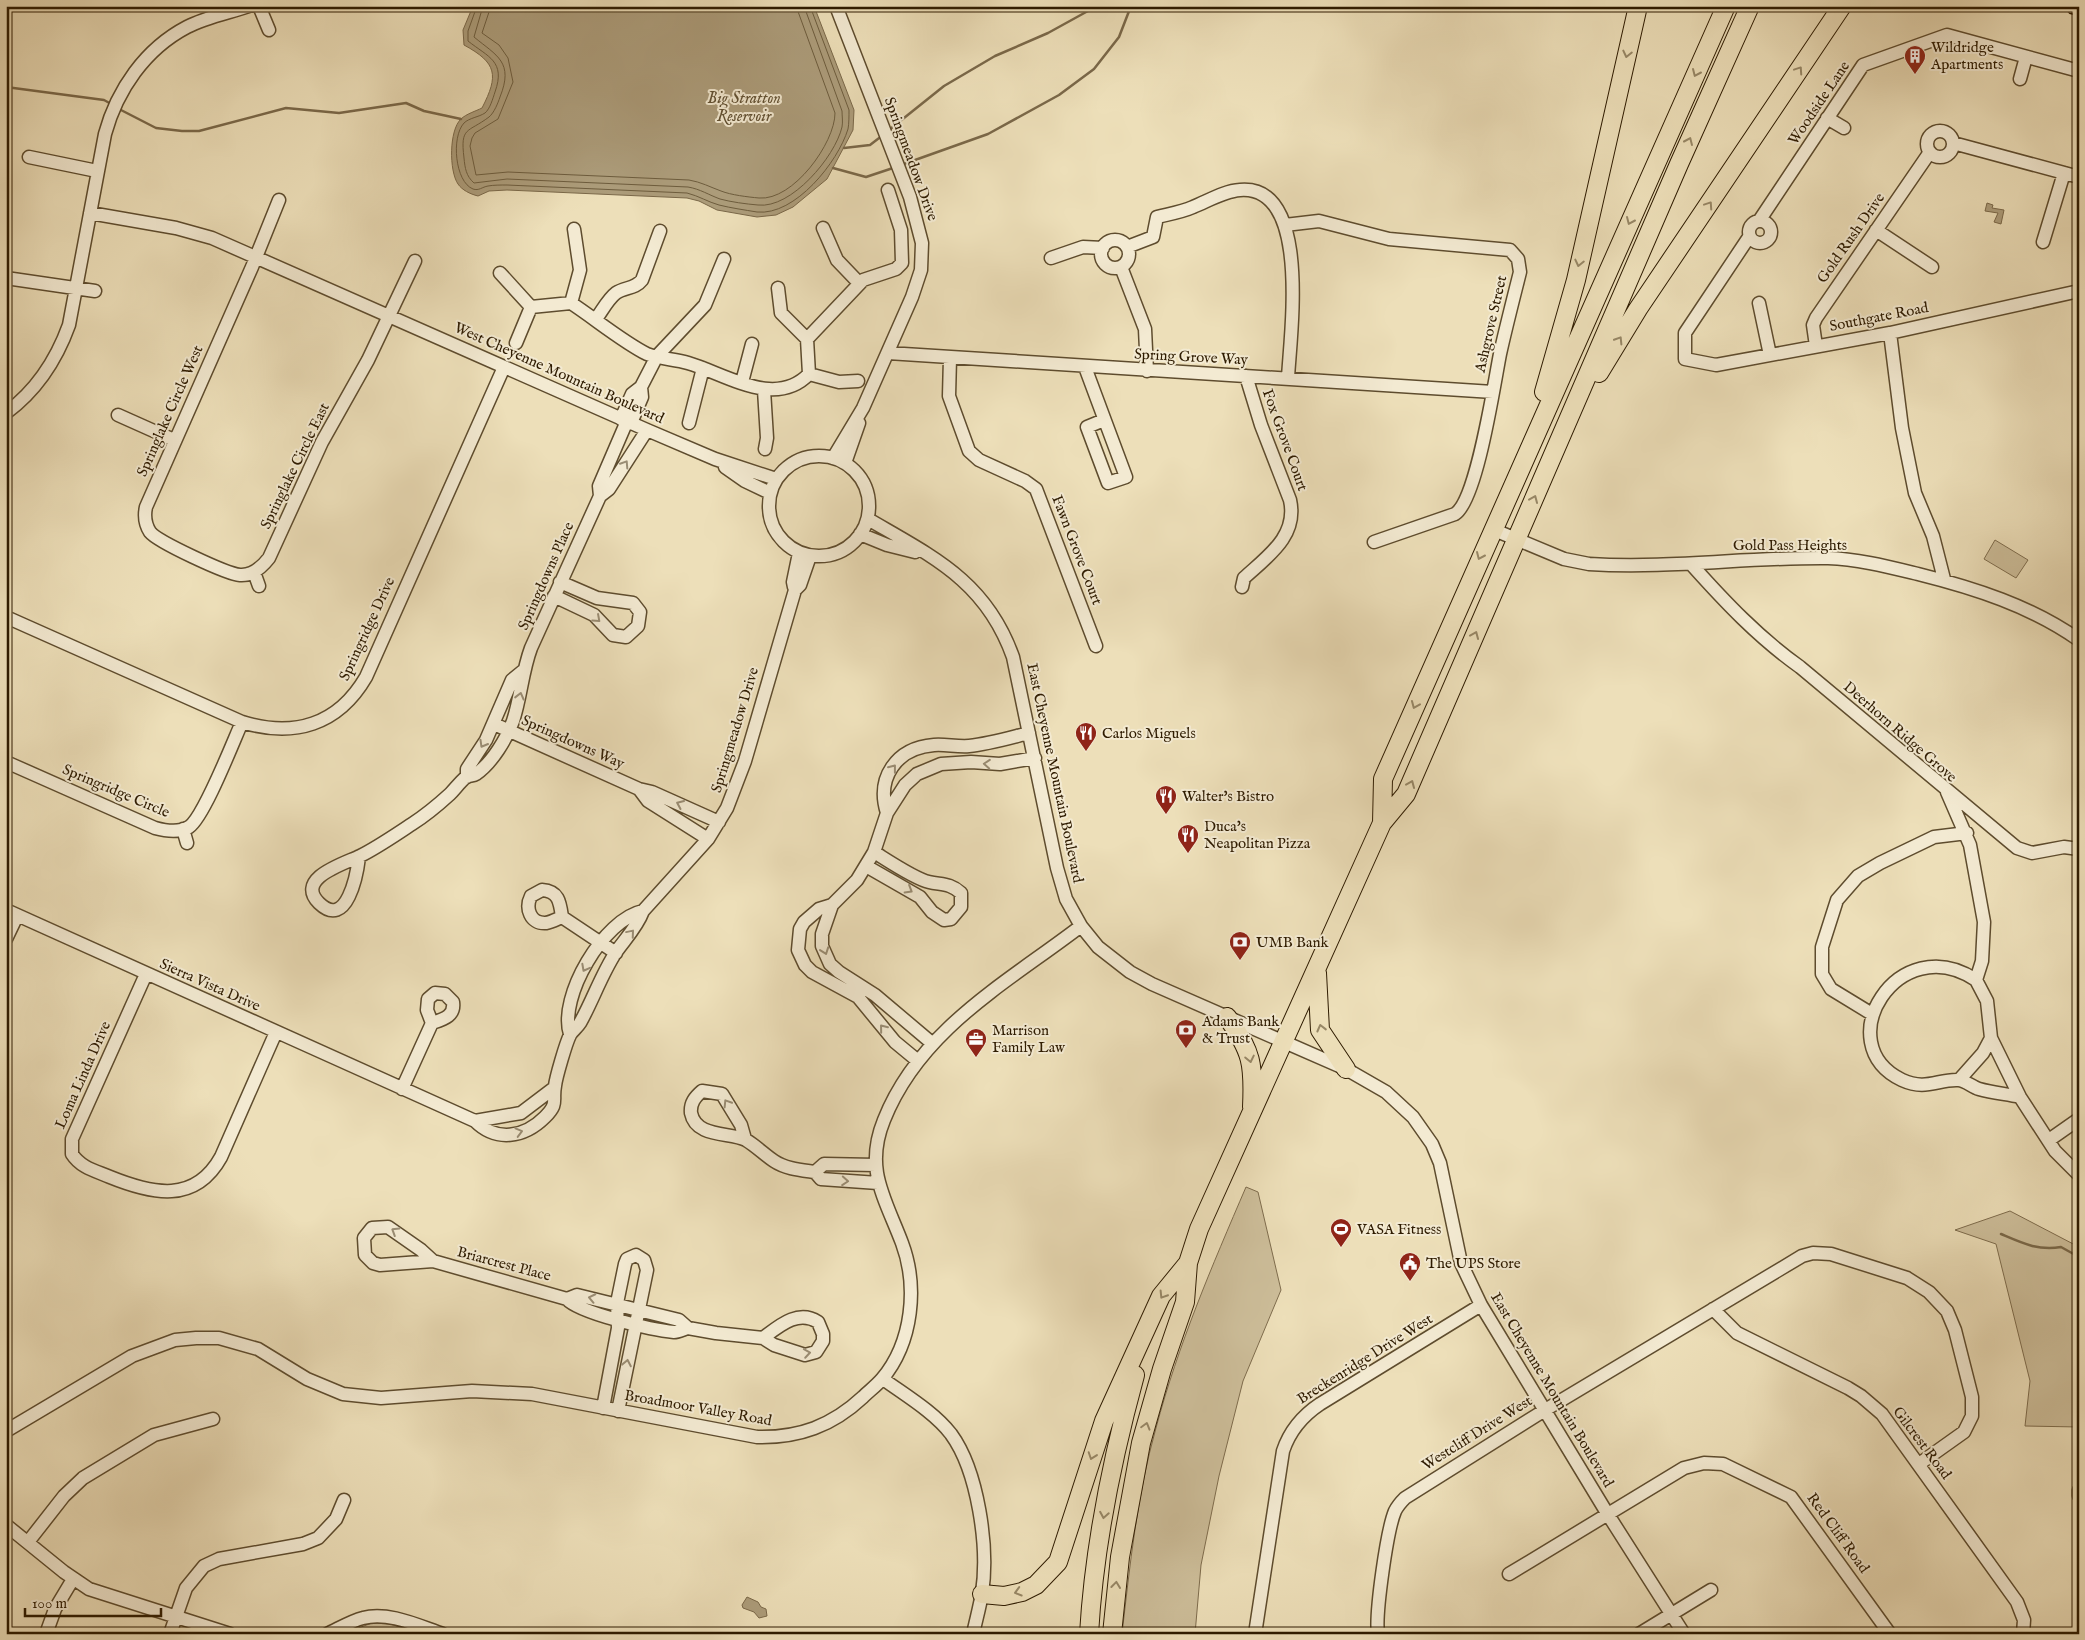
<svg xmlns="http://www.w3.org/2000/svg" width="2085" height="1640" font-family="'IM FELL English',serif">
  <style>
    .green { fill: #cdbe9a; stroke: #7e6c4d }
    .water { fill: #ac9c7a; stroke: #7a6849 }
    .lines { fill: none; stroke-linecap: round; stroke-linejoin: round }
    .shore { stroke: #6d5c3d; stroke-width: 1 }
    .stream { stroke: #7a6849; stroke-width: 2.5 }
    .minor-casing { stroke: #5e4c2e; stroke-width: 15 }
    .major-casing { stroke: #2e1b00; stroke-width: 18 }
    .highway-casing { stroke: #2e1b00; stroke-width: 20 }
    .minor { stroke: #f3ead2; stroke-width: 12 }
    .major { stroke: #eddfb9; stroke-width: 15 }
    .highway { stroke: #eddfb9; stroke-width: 18 }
    .oneway { stroke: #978766 }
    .oneway2 { stroke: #9a8d74 }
    .labels { text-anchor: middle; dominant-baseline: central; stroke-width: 4; stroke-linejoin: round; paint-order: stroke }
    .poi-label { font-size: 15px; fill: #2e1b00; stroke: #f3ead2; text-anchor: start }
    .street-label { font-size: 15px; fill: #2e1b00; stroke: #f3ead2 }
    .water-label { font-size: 16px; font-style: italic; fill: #604f31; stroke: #f3ead2 }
  </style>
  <rect width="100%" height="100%" fill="#eddfb9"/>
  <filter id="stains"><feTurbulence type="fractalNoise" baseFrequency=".004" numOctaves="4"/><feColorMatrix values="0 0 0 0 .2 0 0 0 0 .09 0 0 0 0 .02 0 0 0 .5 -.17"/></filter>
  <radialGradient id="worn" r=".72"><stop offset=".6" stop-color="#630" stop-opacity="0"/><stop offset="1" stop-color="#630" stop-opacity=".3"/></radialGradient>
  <!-- green -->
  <path class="green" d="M1995 540 2028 560 2016 578 1984 559Z
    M1246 1187 1258 1192 1281 1290 1243 1381 1219 1476 1201 1565 1195 1634H1122C1130 1565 1137 1495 1156 1428 1178 1345 1212 1266 1246 1187Z
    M2010 1211 2079 1247V1427L2025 1426 2030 1381 1996 1244 1955 1230Z
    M372 1623 390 1624 424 1634H342Z"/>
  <!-- water -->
  <path class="water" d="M473 6H814L854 110 853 130 827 179 793 207 776 215 757 217 717 210 699 201 687 198 507 190 489 191 478 196C470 194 462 190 458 184 449 171 449 130 461 119 466 114 476 111 482 108 499 75 497 63 464 45L463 30Z
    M1987 203 1993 205 1992 208 2004 210 2001 224 1994 222 1998 213 1985 211Z
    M747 1597 758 1602 761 1607 766 1609 767 1616 759 1618 754 1612 743 1608 742 1605Z"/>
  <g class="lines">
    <!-- shore -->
    <path class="shore" d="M477 6 468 31V41C488 57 506 61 495 92 493 98 490 109 485 113 479 117 469 118 464 123 451 137 455 182 473 189 479 191 482 187 488 186 493 185 501 185 507 185L687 193C699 196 708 202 719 205 731 208 745 210 757 212 795 216 838 162 848 129 849 124 849 116 849 110L810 6
      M483 6 474 37C497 56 514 62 500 97 498 103 494 113 489 117 468 133 460 126 464 158 465 168 466 176 474 183L507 179 688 187C700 189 709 195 720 199 731 202 746 204 758 205 791 209 835 157 842 127 843 122 842 116 842 111L804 6
      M491 6 482 33 499 45 508 58 513 82 498 119 475 133 472 138 470 146 476 175 508 172 689 180C701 182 710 187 721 191 731 195 748 197 759 198 793 201 835 143 835 113L796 6"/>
    <!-- stream -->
    <path class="stream" d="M6 87 104 100 113 105
      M119 109 156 128 182 131H199L286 108 339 113 406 103 424 111 461 119
      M889 130 944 86 995 56 1048 33 1097 6
      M844 148 870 145 883 135
      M901 165 988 134 1059 95 1094 69 1119 37 1131 6
      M833 168 866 177 893 168
      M2001 1234C2022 1243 2038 1251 2061 1247L2079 1257"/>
    <!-- minor casing -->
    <g class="minor-casing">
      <path id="minor" d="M259 6 269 30
        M2020 79 2026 57
        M1827 118 1844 128
        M1927 144a13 13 0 1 1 26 0a13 13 0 1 1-26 0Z
        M1953 143 2079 177
        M29 157 97 171
        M279 200 252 267 146 507C144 516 145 524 150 532 158 542 227 574 240 575 253 576 262 567 269 558L322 442 368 360 415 261
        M90 213 176 228 212 238 647 430 715 459 776 479
        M1749 232a11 11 0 1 1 22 0a11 11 0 1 1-22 0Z
        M1759 221 1863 65 1947 35 2079 71
        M1285 225 1319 221 1389 239 1510 250 1518 259 1520 272C1513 300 1506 327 1500 354 1494 384 1477 500 1455 514L1374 542
        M823 228 837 260 859 283
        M1876 230 1932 267
        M1749 237 1685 333V359L1716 365 1890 333 2079 291
        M1101 254a14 14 0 1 1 28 0a14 14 0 1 1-28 0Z
        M2043 242 2064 173
        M1127 247 1153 237 1157 217C1169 214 1182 212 1193 207 1208 201 1224 191 1240 190 1312 184 1290 336 1288 378
        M1051 258 1083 247 1103 248
        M1121 267 1145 329 1147 371
        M500 273 531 307
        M6 278 95 291
        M778 288 781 313 807 339
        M571 303 580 270 574 229
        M1759 303 1770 355
        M596 319C602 311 608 299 616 293 625 287 635 289 642 280L660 231
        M1890 333 1902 428 1915 493 1933 536 1944 579
        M516 343 531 307 571 303C594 318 623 342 647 354 660 359 675 359 688 363 726 374 775 409 809 374L807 339 863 280 896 269 902 263 901 230 888 190
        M1816 346 1813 325 1816 318 1930 152
        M888 353 1493 392
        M950 358 949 396 969 451 979 460 1025 481 1036 489 1096 646
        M1085 367 1126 477 1108 483 1087 427 1104 420
        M809 374 839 382 858 381
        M742 382 752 344
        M764 390 767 438 765 449
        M6 413C37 390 56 361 69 325L105 134C117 90 145 49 187 27 206 17 228 13 249 6
        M118 415 174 440
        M621 419 632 394 641 387 657 356 705 305 724 259
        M631 423 642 397 641 387
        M689 423 703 368
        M769 506a50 50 0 1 1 100 0a50 50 0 1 1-100 0Z
        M833 458 863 408 912 297 921 270 922 243 910 197 836 6
        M845 463 859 423
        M725 467 745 481 770 493
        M600 496 599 486 627 421
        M868 519C933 557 986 581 1013 657L1057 868 1066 899 1081 926 1098 947 1130 972 1152 984 1346 1069 1386 1092 1413 1117 1432 1144 1440 1163 1461 1263 1481 1305 1607 1513 1684 1634
        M1492 529 1564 559 1589 564C1669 569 1749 557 1828 558 1858 559 1889 567 1918 574 1974 588 2031 606 2079 640
        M860 534 887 545 915 552
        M1691 564C1725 602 1758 637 1800 667L2017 848 2032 853 2064 847 2079 849
        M254 572 259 586
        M794 587 793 582 799 553
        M1242 587 1244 578C1268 556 1298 536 1290 500L1261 425 1246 376
        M554 596 594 615 613 635 626 637 638 626 640 612 633 603 597 598 560 582
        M6 617 242 722C294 738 338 725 366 677L504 367
        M494 724 639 789 652 792 719 822
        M6 762 155 828C166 831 179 833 189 827 204 817 233 742 242 722
        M467 777V769L486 740 512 680 523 671
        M639 789 648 801 708 839
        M1947 792 1970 845 1984 922 1982 961 1976 980C1898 928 1827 1044 1902 1080 1926 1091 1938 1079 1958 1080 1965 1080 1972 1087 1979 1089 1993 1093 2007 1094 2020 1097
        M887 813C876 778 896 748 934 745 945 744 957 747 969 746 989 744 1009 738 1029 733
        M183 829 187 843
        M359 857C357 874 347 930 319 903 294 878 346 863 360 856 378 847 395 835 412 824 426 815 438 805 450 794 455 789 460 782 466 777 469 775 473 776 476 774 492 763 507 738 513 721 521 697 522 672 531 648L600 496 609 489 647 430
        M866 866 920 897 932 912 944 920 951 919 961 907V893C950 883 942 885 929 882 915 879 887 860 874 852
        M832 905 822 934V946L830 964 839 972 875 995 933 1044
        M6 910 475 1121C496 1142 524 1138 545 1117 559 1103 552 1101 555 1086 556 1077 566 1043 570 1035 572 1031 577 1028 580 1023 593 1000 601 975 616 952 626 938 637 927 643 911L708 839 727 808 745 761 795 590 800 585 810 556
        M562 917C557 919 552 922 546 923 530 924 525 908 531 896L542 890C559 891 560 903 562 917L616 953
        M6 939 17 916
        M146 974 72 1139V1154C81 1168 96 1171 110 1177 152 1194 195 1204 221 1157L276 1032
        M1976 980 1987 1001 1991 1038 2020 1097 2055 1151 2079 1175
        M1872 1014 1831 989 1822 974V947L1837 900 1858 876 1880 863 1934 837 1967 833
        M570 1034C558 997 604 919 643 911
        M918 1061 895 1042 858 997 812 972 805 965 798 950 800 929 804 922 819 909 832 905 857 880 874 852 887 813 905 785 917 774 941 764 971 762 1000 764 1035 758
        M1959 1080 1983 1053 1991 1038
        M402 1089 432 1023C444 1019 455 1016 453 1002L445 994 435 993 428 999 427 1010 432 1023
        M475 1121 521 1113 554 1088
        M745 1139 741 1125 722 1094 702 1091C695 1097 690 1103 691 1113 696 1138 730 1132 746 1140 756 1146 765 1155 774 1161 786 1169 801 1170 815 1172L821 1179 878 1183
        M2049 1140 2079 1119
        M815 1172 824 1164 876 1165
        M433 1261 421 1250 388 1227 372 1228 364 1238 365 1255 373 1263 380 1265 433 1261 567 1299 577 1295 679 1320 688 1328 716 1333 763 1338 774 1345 805 1355 816 1352 823 1341V1334L818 1322C798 1309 779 1326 763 1338
        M567 1299C579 1313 653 1330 674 1332 678 1332 684 1329 688 1328
        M1713 1309 1737 1333 1848 1388 1861 1396 1882 1414 2017 1602 2024 1620 2023 1634
        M883 1379C905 1395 934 1412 951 1434 978 1471 989 1547 982 1593 980 1606 976 1620 973 1634
        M603 1408 618 1328 617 1303 625 1264 627 1259 636 1255 644 1260 647 1270 618 1411
        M6 1431 132 1356 175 1340 196 1338H219L258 1349 307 1379 343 1394 381 1398 472 1391 532 1394 757 1437C799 1438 832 1426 863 1397 869 1391 876 1386 882 1379 913 1342 918 1286 902 1243 885 1198 864 1169 884 1120 920 1029 1008 982 1081 926
        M2079 1490V1496
        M6 1525 64 1572 89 1589 230 1634
        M28 1542 64 1496 83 1478 154 1435 213 1419
        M1509 1574 1684 1468 1704 1463 1723 1464 1791 1497 1890 1634
        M46 1634 55 1609 73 1579
        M170 1634 186 1588 204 1566 219 1559 303 1544 318 1538 336 1519 344 1500
        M327 1634C338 1629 351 1621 363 1618 388 1611 419 1626 443 1634
        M1255 1634 1283 1451C1290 1430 1302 1416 1320 1404L1481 1305
        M1378 1634C1375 1614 1387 1530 1395 1511 1398 1505 1401 1502 1405 1498L1545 1410 1802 1256 1813 1253 1831 1254 1907 1278 1929 1292 1947 1311 1955 1330 1972 1397V1416L1964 1432 1919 1464
        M1639 1634 1711 1590"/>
    </g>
    <!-- major casing -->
    <g class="major-casing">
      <path id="major" d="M2074 6 2079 7"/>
    </g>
    <!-- highway casing -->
    <g class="highway-casing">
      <path id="highway" d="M1599 373 1638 309 1842 6
        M1544 392 1576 280 1638 6
        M1382 823 1383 779 1726 6
        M1317 973 1320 1030 1346 1069
        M1227 1017C1252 1051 1254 1065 1252 1107
        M982 1594 1004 1596 1022 1592 1036 1585 1058 1562 1104 1421 1161 1296 1188 1263
        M1089 1634C1094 1547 1112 1459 1135 1375
        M1112 1634 1120 1557 1141 1443 1162 1369 1185 1302 1188 1263 1199 1229 1382 823 1406 794 1679 164 1750 6"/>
    </g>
    <!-- minor -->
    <use href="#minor" class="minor"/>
    <!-- major -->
    <use href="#major" class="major"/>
    <!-- highway -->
    <use href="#highway" class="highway"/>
  </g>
  <!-- one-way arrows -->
  <defs><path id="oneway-chevron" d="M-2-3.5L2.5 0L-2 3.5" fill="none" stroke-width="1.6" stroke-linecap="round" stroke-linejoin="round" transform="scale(1.25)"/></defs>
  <g class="oneway">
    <use href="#oneway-chevron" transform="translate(1627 54) rotate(103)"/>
    <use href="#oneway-chevron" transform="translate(1799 70) rotate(-56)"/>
    <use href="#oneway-chevron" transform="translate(1696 73) rotate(114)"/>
    <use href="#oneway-chevron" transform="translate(1689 141) rotate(-66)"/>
    <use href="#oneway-chevron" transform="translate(1709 205) rotate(-56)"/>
    <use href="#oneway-chevron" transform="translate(1630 221) rotate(114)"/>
    <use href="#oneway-chevron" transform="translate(1579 263) rotate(103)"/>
    <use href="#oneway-chevron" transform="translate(1619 340) rotate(-58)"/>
    <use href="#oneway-chevron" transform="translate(1534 499) rotate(-67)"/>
    <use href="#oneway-chevron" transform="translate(1480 556) rotate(114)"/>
    <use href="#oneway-chevron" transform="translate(1475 635) rotate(-67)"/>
    <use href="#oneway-chevron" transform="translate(1415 705) rotate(113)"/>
    <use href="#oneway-chevron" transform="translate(1411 784) rotate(-67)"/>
    <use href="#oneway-chevron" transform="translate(1321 1028) rotate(-104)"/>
    <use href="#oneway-chevron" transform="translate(1250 1059) rotate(78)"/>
    <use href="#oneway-chevron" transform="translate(1163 1295) rotate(122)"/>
    <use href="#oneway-chevron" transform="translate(1146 1426) rotate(-74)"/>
    <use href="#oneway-chevron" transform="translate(1092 1456) rotate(109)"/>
    <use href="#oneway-chevron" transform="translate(1104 1515) rotate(100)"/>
    <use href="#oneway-chevron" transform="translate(1116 1585) rotate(-83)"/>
    <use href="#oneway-chevron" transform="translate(1018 1592) rotate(164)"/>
  </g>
  <g class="oneway2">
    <use href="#oneway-chevron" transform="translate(625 464) rotate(-57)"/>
    <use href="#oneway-chevron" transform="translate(597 619) rotate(42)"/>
    <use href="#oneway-chevron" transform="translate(520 696) rotate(-76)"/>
    <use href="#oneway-chevron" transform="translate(483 744) rotate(120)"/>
    <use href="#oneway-chevron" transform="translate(987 764) rotate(-176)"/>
    <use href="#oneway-chevron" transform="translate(893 768) rotate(-52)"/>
    <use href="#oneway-chevron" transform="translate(680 804) rotate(-156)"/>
    <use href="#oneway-chevron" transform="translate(909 890) rotate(31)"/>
    <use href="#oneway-chevron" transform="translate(631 933) rotate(-50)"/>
    <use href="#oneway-chevron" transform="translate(825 951) rotate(70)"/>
    <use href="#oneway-chevron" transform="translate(585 968) rotate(118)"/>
    <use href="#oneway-chevron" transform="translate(883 1028) rotate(-129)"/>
    <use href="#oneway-chevron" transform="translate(727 1103) rotate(-122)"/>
    <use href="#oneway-chevron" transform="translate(519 1132) rotate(-15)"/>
    <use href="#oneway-chevron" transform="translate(845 1181) rotate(4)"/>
    <use href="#oneway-chevron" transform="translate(395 1231) rotate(-148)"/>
    <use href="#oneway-chevron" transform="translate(592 1298) rotate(-168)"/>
    <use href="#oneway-chevron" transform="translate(807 1353) rotate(-9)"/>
    <use href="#oneway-chevron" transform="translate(627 1363) rotate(-79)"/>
  </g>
  <!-- icons -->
  <defs>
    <g id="building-pin" transform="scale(1.125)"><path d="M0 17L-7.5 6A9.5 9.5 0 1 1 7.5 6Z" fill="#8f2418" stroke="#f3ead2"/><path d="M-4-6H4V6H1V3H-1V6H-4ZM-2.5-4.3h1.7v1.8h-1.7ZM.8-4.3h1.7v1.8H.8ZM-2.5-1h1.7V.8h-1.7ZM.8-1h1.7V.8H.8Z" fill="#fff"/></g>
    <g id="restaurant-pin" transform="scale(1.125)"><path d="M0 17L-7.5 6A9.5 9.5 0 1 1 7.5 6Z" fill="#8f2418" stroke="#f3ead2"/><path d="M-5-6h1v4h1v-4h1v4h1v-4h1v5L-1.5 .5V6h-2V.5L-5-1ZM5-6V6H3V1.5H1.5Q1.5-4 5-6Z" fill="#fff"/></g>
    <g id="bank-pin" transform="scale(1.125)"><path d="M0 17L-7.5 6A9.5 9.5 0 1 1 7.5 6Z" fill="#8f2418" stroke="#f3ead2"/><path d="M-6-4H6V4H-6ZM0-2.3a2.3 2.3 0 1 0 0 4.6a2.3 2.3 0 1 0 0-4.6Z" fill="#fff"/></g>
    <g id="office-pin" transform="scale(1.125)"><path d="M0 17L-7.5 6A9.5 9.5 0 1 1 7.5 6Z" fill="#8f2418" stroke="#f3ead2"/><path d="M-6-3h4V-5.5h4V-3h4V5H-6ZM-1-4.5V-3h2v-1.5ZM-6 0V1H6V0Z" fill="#fff"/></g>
    <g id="stadium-pin" transform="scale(1.125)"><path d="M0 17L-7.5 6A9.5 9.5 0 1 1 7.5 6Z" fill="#8f2418" stroke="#f3ead2"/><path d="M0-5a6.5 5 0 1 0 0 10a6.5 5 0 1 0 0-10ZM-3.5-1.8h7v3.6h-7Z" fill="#fff"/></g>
    <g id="civic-pin" transform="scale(1.125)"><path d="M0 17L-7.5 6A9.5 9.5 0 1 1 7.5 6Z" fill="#8f2418" stroke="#f3ead2"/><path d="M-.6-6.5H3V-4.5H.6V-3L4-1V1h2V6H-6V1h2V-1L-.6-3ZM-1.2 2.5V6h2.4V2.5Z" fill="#fff"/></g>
  </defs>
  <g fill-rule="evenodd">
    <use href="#building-pin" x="1915" y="56"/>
    <use href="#restaurant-pin" x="1086" y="733"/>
    <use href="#restaurant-pin" x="1166" y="796"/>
    <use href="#restaurant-pin" x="1188" y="835"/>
    <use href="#bank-pin" x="1240" y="942"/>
    <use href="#bank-pin" x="1186" y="1030"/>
    <use href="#office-pin" x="976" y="1039"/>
    <use href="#stadium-pin" x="1341" y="1229"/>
    <use href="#civic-pin" x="1410" y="1263"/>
  </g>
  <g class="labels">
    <!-- poi labels -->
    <g class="poi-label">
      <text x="1931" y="47">Wildridge<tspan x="1931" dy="17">Apartments</tspan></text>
      <text x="1102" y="733">Carlos Miguels</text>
      <text x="1182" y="796">Walter's Bistro</text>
      <text x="1204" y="826">Duca's<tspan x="1204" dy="17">Neapolitan Pizza</tspan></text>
      <text x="1256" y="942">UMB Bank</text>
      <text x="1202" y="1021">Adams Bank<tspan x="1202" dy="17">&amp; Trust</tspan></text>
      <text x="992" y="1030">Marrison<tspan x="992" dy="17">Family Law</tspan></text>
      <text x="1357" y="1229">VASA Fitness</text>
      <text x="1426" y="1263">The UPS Store</text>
    </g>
    <!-- street labels -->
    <g class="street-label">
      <text transform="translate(1819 103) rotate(-56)">Woodside Lane</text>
      <text transform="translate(911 159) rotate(70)">Springmeadow Drive</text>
      <text transform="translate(1851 238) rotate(-55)">Gold Rush Drive</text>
      <text transform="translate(1879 317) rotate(-11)">Southgate Road</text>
      <text transform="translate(1491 324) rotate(-77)">Ashgrove Street</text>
      <text transform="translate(1191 357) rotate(3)">Spring Grove Way</text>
      <text transform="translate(559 373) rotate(24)">West Cheyenne Mountain Boulevard</text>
      <text transform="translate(170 411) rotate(-66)">Springlake Circle West</text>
      <text transform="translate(1285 440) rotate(70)">Fox Grove Court</text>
      <text transform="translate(295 466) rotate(-64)">Springlake Circle East</text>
      <text x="1790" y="545">Gold Pass Heights</text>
      <text transform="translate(1077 550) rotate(69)">Fawn Grove Court</text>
      <text transform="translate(546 576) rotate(-66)">Springdowns Place</text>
      <text transform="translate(367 629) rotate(-65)">Springridge Drive</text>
      <text transform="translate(735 730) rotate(-73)">Springmeadow Drive</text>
      <text transform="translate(1900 732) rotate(41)">Deerhorn Ridge Grove</text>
      <text transform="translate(573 742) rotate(24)">Springdowns Way</text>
      <text transform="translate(1055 773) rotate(78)">East Cheyenne Mountain Boulevard</text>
      <text transform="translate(116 791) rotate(23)">Springridge Circle</text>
      <text transform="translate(210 985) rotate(24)">Sierra Vista Drive</text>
      <text transform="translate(83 1075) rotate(-66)">Loma Linda Drive</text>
      <text transform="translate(504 1264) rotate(15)">Briarcrest Place</text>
      <text transform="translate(1365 1359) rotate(-32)">Breckenridge Drive West</text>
      <text transform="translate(1552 1390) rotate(59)">East Cheyenne Mountain Boulevard</text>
      <text transform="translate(698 1408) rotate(10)">Broadmoor Valley Road</text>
      <text transform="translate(1477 1433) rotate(-32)">Westcliff Drive West</text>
      <text transform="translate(1922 1443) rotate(53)">Gilcrest Road</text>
      <text transform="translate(1838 1533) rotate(54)">Red Cliff Road</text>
    </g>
    <!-- water labels -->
    <g class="water-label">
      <text x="744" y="99">Big Stratton<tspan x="744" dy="18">Reservoir</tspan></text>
    </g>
  </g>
  <!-- margin -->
  <rect width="2085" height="1640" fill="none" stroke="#eddfb9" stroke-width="25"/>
  <rect x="8" y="8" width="2070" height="1625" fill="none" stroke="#2e1b00" stroke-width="2.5"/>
  <rect x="12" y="12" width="2060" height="1615" fill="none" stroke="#2e1b00"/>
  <!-- scale -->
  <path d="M25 1608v8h136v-8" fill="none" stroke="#2e1b00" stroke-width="2.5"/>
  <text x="32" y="1608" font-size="15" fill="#2e1b00" stroke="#f3ead2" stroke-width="4" paint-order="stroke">100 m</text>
  <rect width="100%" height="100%" filter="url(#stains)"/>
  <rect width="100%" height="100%" fill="url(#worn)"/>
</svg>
